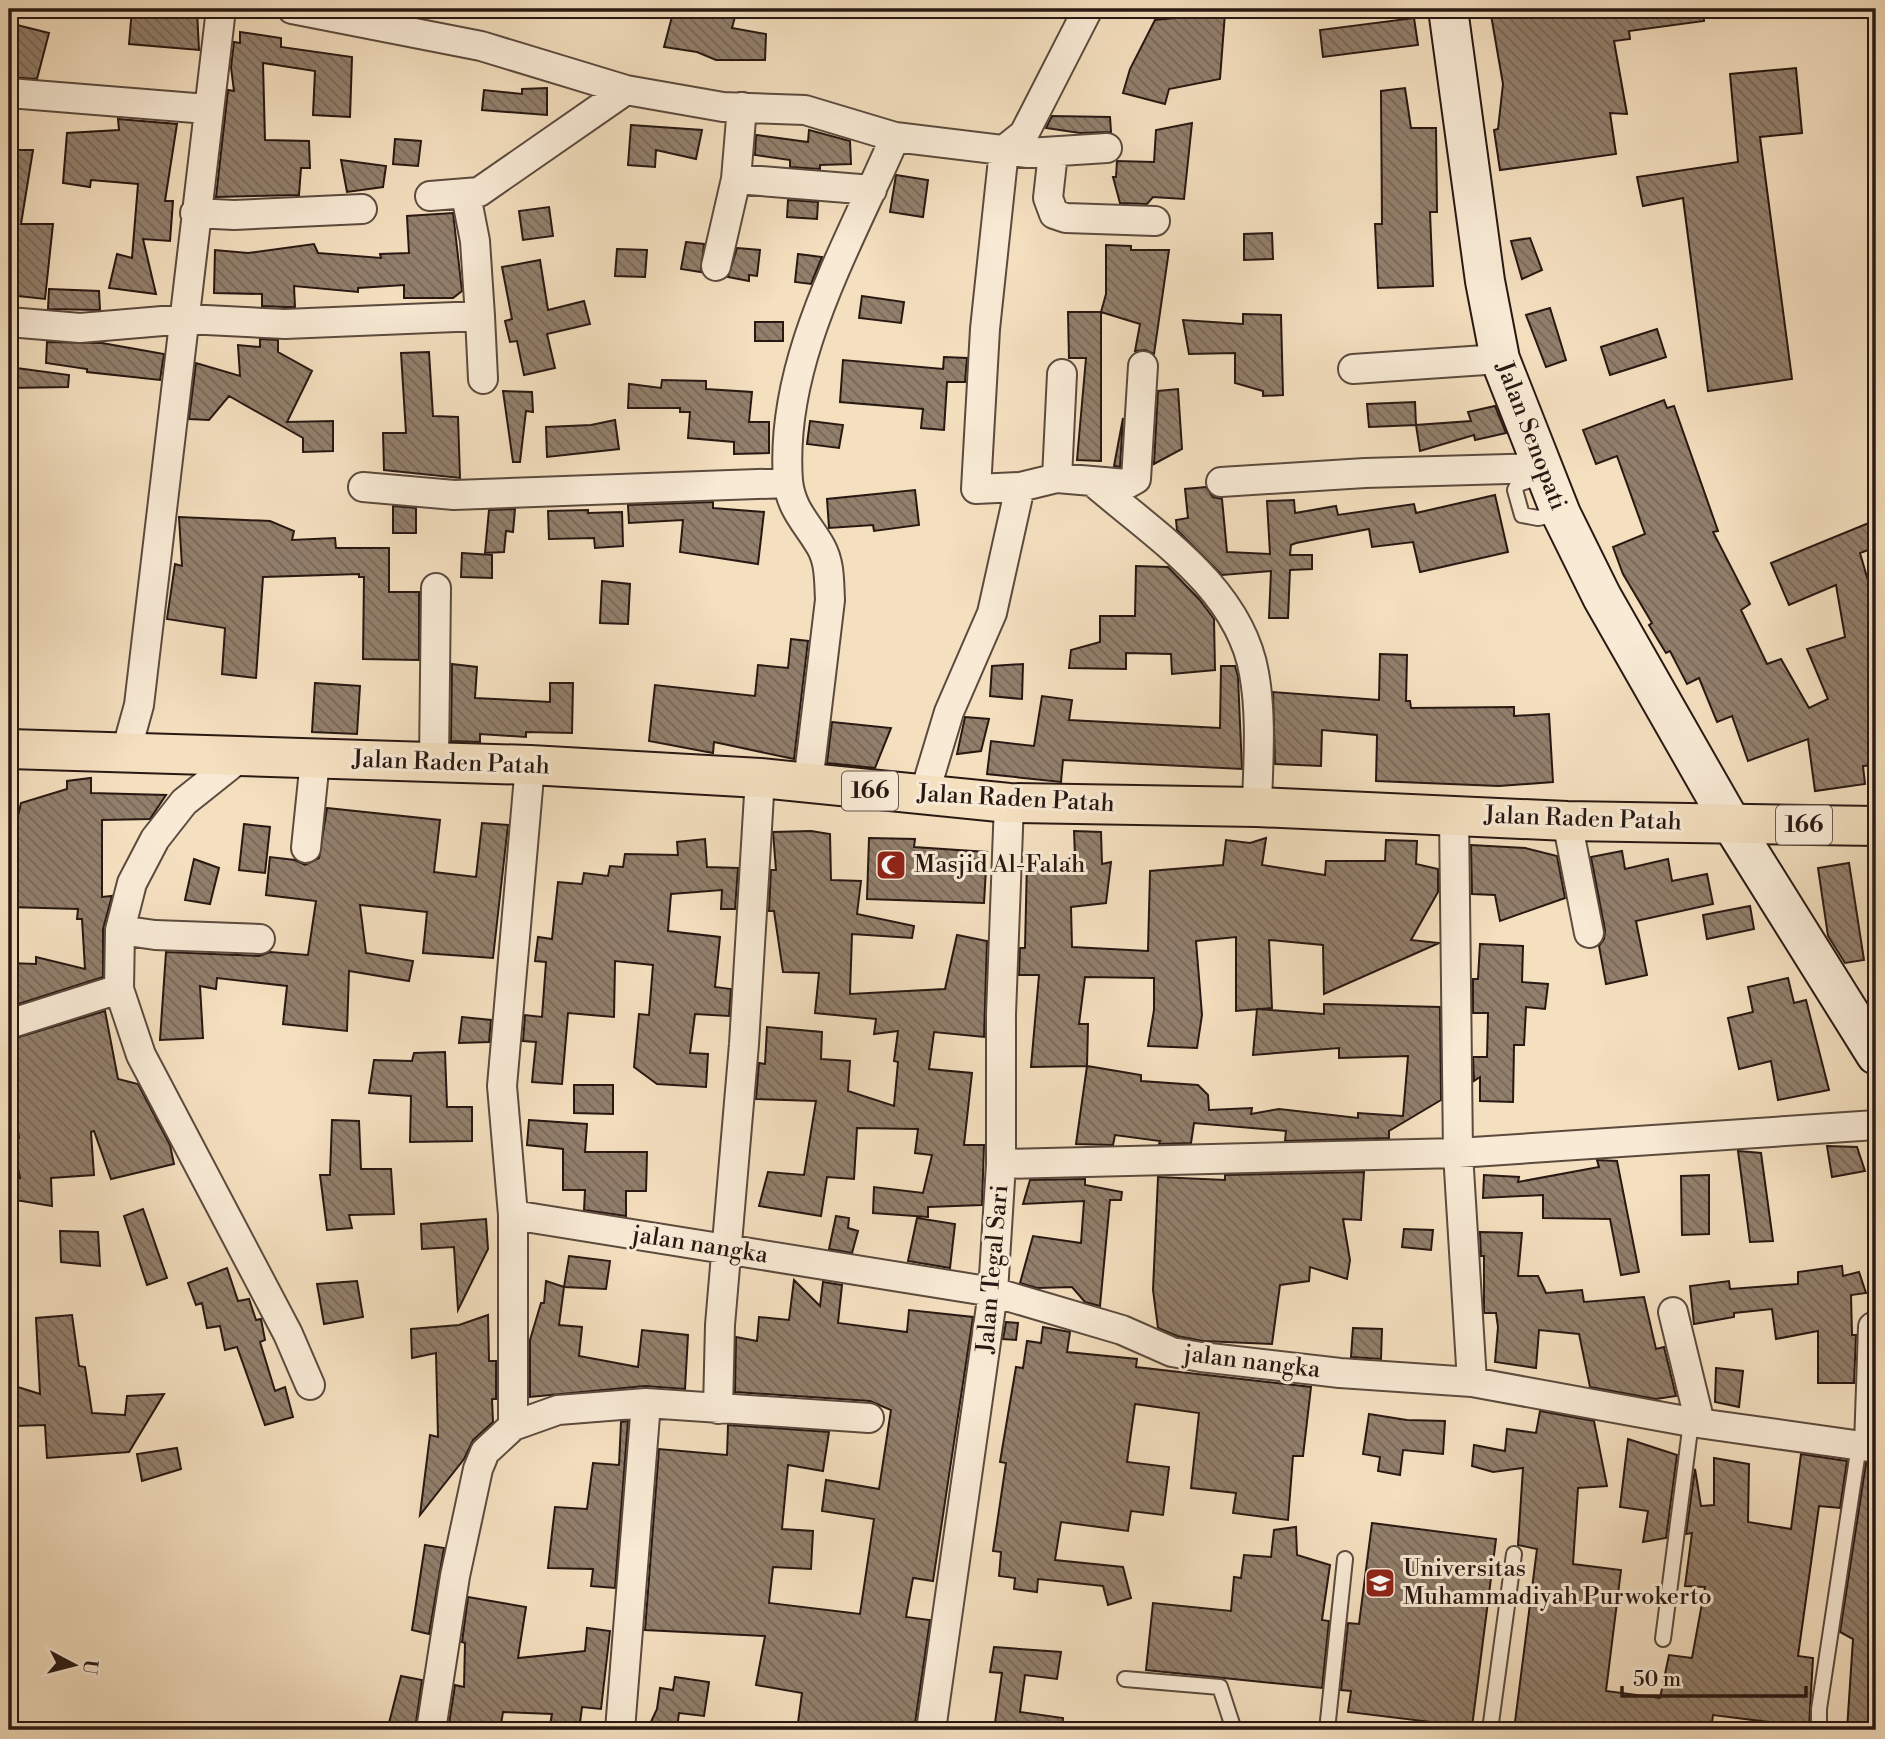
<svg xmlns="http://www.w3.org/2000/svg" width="1885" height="1739" font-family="'Libre Bodoni',serif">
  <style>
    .building { fill: url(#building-back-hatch); stroke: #281812; stroke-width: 2 }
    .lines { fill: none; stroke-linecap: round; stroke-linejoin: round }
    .service-casing { stroke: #5b4a3d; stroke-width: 18 }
    .minor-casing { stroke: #5b4a3d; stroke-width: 32 }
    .secondary-casing { stroke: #281812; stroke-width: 42 }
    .primary-casing { stroke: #281812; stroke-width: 42 }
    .service { stroke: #f8ead5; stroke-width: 14 }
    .minor { stroke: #f8ead5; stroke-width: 28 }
    .secondary { stroke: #f8ead5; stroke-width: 38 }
    .primary { stroke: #f4dfbf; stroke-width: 38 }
    .labels { text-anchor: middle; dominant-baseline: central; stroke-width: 6; stroke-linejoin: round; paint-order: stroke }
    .shield { fill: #f8ead5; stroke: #66574c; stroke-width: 2 }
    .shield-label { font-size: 23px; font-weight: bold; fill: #281812 }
    .street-label { font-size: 24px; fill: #281812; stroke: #f8ead5 }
    .poi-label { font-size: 24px; fill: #281812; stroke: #f8ead5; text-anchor: start }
  </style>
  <defs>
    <pattern id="building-back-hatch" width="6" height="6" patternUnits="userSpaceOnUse" patternTransform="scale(1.75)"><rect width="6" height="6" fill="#927f6c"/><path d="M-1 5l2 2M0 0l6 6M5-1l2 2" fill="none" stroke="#776757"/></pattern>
  </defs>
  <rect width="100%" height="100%" fill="#f4dfbf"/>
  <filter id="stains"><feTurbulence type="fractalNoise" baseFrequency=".00286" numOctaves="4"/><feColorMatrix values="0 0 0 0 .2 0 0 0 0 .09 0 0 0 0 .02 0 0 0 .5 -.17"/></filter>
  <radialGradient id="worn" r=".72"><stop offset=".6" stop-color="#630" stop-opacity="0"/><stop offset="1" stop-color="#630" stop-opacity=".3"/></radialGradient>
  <!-- building -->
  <path class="building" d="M132 9 197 10 199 50 129 44Z
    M674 9H737L732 28 766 34 765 60H716L697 52 664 47Z
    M1490 9H1703L1704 21 1629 31 1630 39 1614 41 1627 114 1610 113 1616 154 1500 170 1494 130 1498 129 1503 84Z
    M1225 13 1220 79 1169 89 1165 104 1123 93 1130 69 1155 20Z
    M1414 18 1418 45 1323 57 1320 30Z
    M9 23 49 33 37 79 9 77Z
    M240 32 281 38V47L352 57 350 117 313 115 315 71 263 63 265 140 309 141 310 168H301L299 195 216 197 228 90 234 91 231 67 234 42 240 43Z
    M1796 68 1802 133 1760 137 1792 379 1708 391 1683 198 1643 206 1637 177 1738 162 1730 74Z
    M547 88V115L482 110 484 90 522 94V89Z
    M1405 88 1411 128H1436L1437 212H1430L1433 286 1378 288 1375 224H1382L1381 91Z
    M1052 116 1110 117 1111 132 1080 133 1046 128Z
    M118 119 177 124 165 201H173L170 241 143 239 156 294 109 288 117 254 132 258 138 184 91 180 90 187 63 183 67 133 119 130Z
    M1192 123 1184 199 1153 197 1147 204 1120 203 1113 177H1116L1117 161 1154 162 1156 130Z
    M631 125 702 130 696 159 656 150 655 167 628 165Z
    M809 130 850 141 851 164 820 165V169L790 167V160L755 155 756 135 808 142Z
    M395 139 421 141 418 166 393 164Z
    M9 150H33L21 224H53L45 299 9 295Z
    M341 160 386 166 383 187 347 192Z
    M896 175 928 180 923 217 890 212Z
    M788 200 818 202 817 219 787 217Z
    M549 207 553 236 523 240 519 211Z
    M453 213 462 291 453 298H404V285L358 288V292L294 286 295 307H285L262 306V294L214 293 215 250 248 253 314 244 318 253 381 258 380 254 409 253 407 216Z
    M1272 233 1273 259 1244 260V234Z
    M1530 238 1542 270 1522 279 1511 241Z
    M686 242 704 244 701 272 681 269Z
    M1106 245 1131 246V250H1169L1154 354 1145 350 1135 351 1140 324 1101 312 1106 294Z
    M737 248 760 250 757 276 749 275V281L728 277Z
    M617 249 647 250 645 277 615 276Z
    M798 254 822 257 811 284 795 282Z
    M540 260 548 310 584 301 590 324 547 334 555 368 524 375 517 341 510 342 505 321 512 319 502 267Z
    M49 289 99 291 100 310 48 309Z
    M862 296 904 302 901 323 859 318Z
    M1550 308 1566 360 1546 367 1526 315Z
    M1068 312H1101V461L1077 460 1086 358H1069Z
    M1243 314 1281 315 1283 395 1263 396V391L1235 383V353L1189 354 1183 320 1243 324Z
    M755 322H783V341H755Z
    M1657 329 1666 357 1610 375 1601 347Z
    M260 339 278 340V352L312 371 287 422 333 421V451L303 452V438L229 396 209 420 189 419 196 363 240 376 238 345 260 347Z
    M47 342 102 343 164 354 160 380 87 372V369L46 363Z
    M429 352 433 416 458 417 460 478 384 470 383 433H406L401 353Z
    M944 357 967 358 965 382H947L944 430 921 428 923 409 840 402 843 360 943 369Z
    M9 367 69 375 68 387 9 388Z
    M662 380 706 381V389L752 392 749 422H769V453L734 454V442L688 438 690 412H680V408H628L629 384 661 388Z
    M1178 389 1182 449 1154 464 1158 391Z
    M503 391 532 392 533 412 526 411 520 462H513Z
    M1664 400 1667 408 1674 406 1718 531 1713 532 1750 604 1741 610 1767 664 1781 659 1809 708 1828 699 1807 649 1845 637 1836 585 1789 605 1771 563 1876 520V547L1860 553 1871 591H1876V765L1863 766 1865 784 1815 791 1808 739 1748 761 1732 716 1717 722 1699 678 1687 684 1670 651 1666 653 1649 625 1652 623 1623 574 1613 547 1645 534 1617 456 1596 464 1583 430Z
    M1415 402 1416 425 1369 427 1367 404Z
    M1495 406 1506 433 1475 440 1474 435 1420 451 1416 425 1471 421 1468 412Z
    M1123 418 1120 467 1114 466Z
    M615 420 619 449 547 457 546 427 591 425Z
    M810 421 843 425 839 448 807 444Z
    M1206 487 1213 497 1222 499 1227 552 1270 554 1267 501 1294 500 1295 513 1336 506 1338 515 1414 504 1416 513 1495 495 1508 552 1420 572 1413 542 1372 547 1369 529 1296 543 1291 545 1290 555H1312V569L1290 570 1288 618H1269L1271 571 1222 575 1177 530 1176 520 1188 518 1185 489Z
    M915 490 919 525 874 531 873 525 829 528 827 499Z
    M713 502V508L764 512 758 564 680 552 683 520 629 523 628 505Z
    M393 506 416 508V533H393Z
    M515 509 513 532 506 531 504 552 485 553 489 510Z
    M588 510V513L622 512 623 546 595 548 594 538 549 539 548 511Z
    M179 517 270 521 294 531 292 540 335 538 336 548H389V592H419V660L363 659 364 577H359V574L263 577 256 678 222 674 225 628 167 619 175 564 182 566Z
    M462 553 492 555V578L461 577Z
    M1136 566 1168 567 1199 599 1214 619 1215 670 1172 674 1171 654 1126 653V669L1069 668 1071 650 1100 642V616H1135Z
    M602 581 630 584 628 624 600 623Z
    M791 639 808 641 794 759 714 742 713 753 649 741 655 685 755 696 758 665 788 668Z
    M1380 654 1407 655 1406 701H1410L1411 708 1514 707V716L1549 714 1553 782 1499 786 1376 781 1377 735 1322 730 1321 766 1275 764 1273 692 1379 700Z
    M452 664 477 667 475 698 550 702V683H573L572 733 526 732V737L480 734V742L451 741Z
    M1023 664 1022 699 990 696 992 666Z
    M1221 666H1235L1238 677 1242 769 1063 760 1061 782 987 774 991 741 1034 746 1042 696 1072 700 1069 720 1220 728Z
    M315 683 360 686 357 734 312 732Z
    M965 717 989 719 981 751 957 754Z
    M832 722 891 728 875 768 827 763Z
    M91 778V793L166 795 150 819 102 820V897L112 896 103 929V977L9 1007V963L36 964V957L85 969 82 919H77L78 909 9 907V853L21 803 67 789V781Z
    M327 808 440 820 434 872 476 877 482 823 508 825 493 958 423 953 427 912 360 905 366 953 413 961 409 981 349 971 347 1031 283 1024 287 986 217 978 216 989 200 986 203 1038 160 1040 166 952 259 956 270 952 308 955 316 901 266 895 270 857 295 860 305 865 319 858Z
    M244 824 270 827 265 873 239 870Z
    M811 831 830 834 831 880 861 881 857 914 914 926 912 938 852 934 850 994 945 989 957 935 987 941 984 1037 934 1032 929 1069 972 1073 964 1145H984L982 1205 928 1207V1217L873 1213 874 1187 923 1193 932 1155 915 1153 918 1129 857 1128 854 1179 827 1177 821 1216 759 1206 768 1172 804 1175 816 1101 756 1099 759 1063 765 1064 767 1027 822 1032 821 1059 850 1061 848 1091 894 1106 898 1062 894 1061 898 1031 874 1034 876 1019 815 1013 819 973 783 972 774 911H769L771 870H776L773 832Z
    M1074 831 1101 832 1102 864 1111 862 1106 903 1071 907 1072 947 1148 951 1150 871 1223 865 1226 840 1250 843 1266 838 1262 865 1325 875 1326 861H1385L1386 840 1417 841 1416 864 1438 869V892L1411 940 1439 943 1324 994 1323 945 1269 940 1272 1008 1236 1011V937L1196 941 1202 1015 1197 1048 1148 1046 1154 1010V978L1085 977 1079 1024H1088L1087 1066 1031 1067 1039 975H1019L1020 948H1025L1027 861 1049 869 1075 856Z
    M869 838 915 839 914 847 987 852 984 903 867 899Z
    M705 839 707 867 738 868 735 909H721L722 890 671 894 668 931 720 937 715 987 731 989 729 1016 695 1014 690 1053 708 1054 706 1087 657 1084 634 1067 639 1014 649 1015 653 965 615 961 614 1017 568 1013 562 1084 532 1082 536 1042 523 1041 525 1015 542 1017 546 962 535 961 538 937 552 939 558 882 582 884 584 873 608 876 610 866 623 867 625 854 678 855 677 842Z
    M1471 845 1525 848 1557 856 1565 898 1500 921 1495 895 1472 894Z
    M1622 851 1625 869 1668 859 1672 881 1707 874 1713 904 1636 921 1647 975 1606 984 1599 946 1604 939 1605 930 1591 857Z
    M194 859 219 868 210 904 185 900Z
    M1849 863 1864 960 1845 963 1828 936 1818 868Z
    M1750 906 1754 929 1707 939 1703 915Z
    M1480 944 1523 946 1522 982 1548 984 1545 1009 1526 1007 1524 1045H1514L1513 1102 1480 1101V1077L1474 1081 1473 1057H1487L1488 1013H1473V979H1478Z
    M1788 978 1794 1003 1806 1000 1829 1090 1778 1100 1771 1061 1739 1069 1728 1018 1753 1012 1748 987Z
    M1324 1004 1440 1007 1441 1100 1389 1131V1138L1285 1141 1286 1131 1194 1123 1191 1143 1159 1144 1160 1141 1115 1135 1113 1145 1076 1144 1087 1066 1141 1075V1081L1198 1085 1208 1095 1209 1110 1252 1108 1251 1114 1279 1109 1358 1118V1113L1403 1116 1408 1056 1339 1058V1048L1253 1055 1257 1009 1324 1014Z
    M105 1011 118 1079 138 1084 170 1145 174 1164 111 1179 94 1131 91 1132 94 1175 51 1178 52 1206 9 1199V1179L20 1178 12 1139 19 1138 9 1077V1040Z
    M462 1017 491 1020 489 1042 459 1043Z
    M445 1052 447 1107H472V1141L410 1142 411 1096 369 1093 374 1060 412 1061 414 1053Z
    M574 1085H613V1114L574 1113Z
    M332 1120 359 1121 361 1169H391L394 1214 349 1215 352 1228 327 1230 320 1175H330Z
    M529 1120 587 1124 585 1152H647L646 1191H626V1216L584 1210 585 1190H563V1149L527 1145Z
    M1827 1146 1857 1147 1865 1171 1832 1177Z
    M1738 1151 1761 1153 1773 1241 1750 1242Z
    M1597 1160 1617 1161 1639 1272 1621 1275 1610 1219 1543 1218V1195L1483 1198 1484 1175 1519 1177 1518 1182 1599 1167Z
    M1364 1172 1361 1220 1343 1219 1350 1260 1347 1279 1310 1267 1309 1281 1280 1285 1272 1344 1203 1341 1177 1336 1158 1328 1153 1290 1158 1177 1225 1180V1175Z
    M1709 1175V1234L1682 1235 1681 1176Z
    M1085 1179V1185L1122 1192 1121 1200H1110L1100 1306 1085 1302 1072 1287 1037 1288 1020 1283 1033 1236 1081 1243 1084 1201 1023 1204 1030 1180Z
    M143 1209 167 1278 147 1285 124 1216Z
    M836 1216 849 1218 848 1228 858 1231 852 1253 829 1249Z
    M917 1218 955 1224 950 1268 908 1261Z
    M486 1219 488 1249 458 1310 454 1247 422 1249 421 1224Z
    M1404 1229 1433 1230 1431 1250 1402 1247Z
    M60 1231 98 1232 100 1266 61 1262Z
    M1480 1232 1522 1233 1518 1276H1538L1546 1293 1582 1290 1584 1302 1644 1297 1656 1349 1664 1347 1676 1396 1656 1399 1590 1387 1579 1334 1539 1330 1536 1368 1495 1362 1498 1327 1496 1313H1484V1256H1481Z
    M569 1256 610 1261 606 1289 564 1287Z
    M1842 1266 1843 1276 1859 1272 1866 1293 1851 1295 1852 1335H1856L1854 1383H1818V1331L1776 1339 1772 1309 1734 1313V1317L1694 1324 1690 1286 1729 1281 1730 1289 1798 1284V1272Z
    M227 1268 238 1301 249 1299 256 1320 261 1319 265 1340 260 1342 275 1391 285 1387 293 1417 265 1425 237 1347 225 1350 220 1326 207 1328 202 1303 196 1305 188 1283Z
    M794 1280 820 1306 823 1282 842 1285 838 1323 907 1332 909 1310 973 1317 933 1581 913 1578 906 1617 930 1620 914 1730H797L802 1693 756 1685 765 1636 645 1630 659 1449 727 1455 728 1425 829 1432 823 1471 788 1465 782 1529 813 1531 811 1569 773 1567 769 1603 860 1614 874 1519 822 1511 826 1480 879 1489 891 1410 870 1401 735 1392 736 1337 757 1341 759 1317 789 1320Z
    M357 1281 363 1317 324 1324 317 1284Z
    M546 1281 564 1287 559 1325 582 1327 579 1356 638 1367 642 1330 688 1335 685 1389 645 1386 530 1397V1340L541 1303H544Z
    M72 1315 79 1366 85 1367 92 1413 125 1415 127 1396 164 1394 129 1452 47 1458 45 1425 15 1426V1386L40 1394 36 1318Z
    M488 1315 489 1361H496V1399H492L493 1422 473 1440 464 1459 420 1515 430 1435 438 1437 436 1353 412 1358 411 1329 459 1325Z
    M1006 1322 1018 1323 1016 1340 1003 1339Z
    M1043 1327 1070 1332 1067 1352 1137 1359 1136 1367 1311 1387 1303 1456H1293L1288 1520 1233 1513 1236 1493 1191 1488 1199 1413 1135 1404 1127 1462 1169 1467 1163 1515 1131 1511 1128 1531 1061 1522 1055 1560 1123 1567 1131 1598 1108 1605 1103 1586 1038 1579 1037 1592 1014 1589 1015 1578 999 1576 1001 1552 993 1551 1006 1463 1000 1462 1016 1367 1023 1368 1027 1341 1041 1343Z
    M1353 1328 1382 1329 1381 1359 1351 1357Z
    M1716 1368 1743 1371 1739 1407 1715 1402Z
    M1540 1411 1594 1421 1607 1486 1578 1488 1573 1564 1621 1570 1606 1691 1660 1698 1669 1655 1692 1658 1705 1587 1685 1586 1692 1533 1686 1534 1695 1469 1701 1506 1714 1505V1458L1749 1464 1748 1522 1791 1529 1801 1454 1847 1461 1840 1508 1819 1506 1798 1656 1813 1658 1809 1727 1713 1715 1711 1730H1514L1537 1549 1518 1545 1523 1468 1493 1472 1472 1466 1474 1445 1505 1451 1507 1429 1536 1433Z
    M1369 1414 1407 1420 1445 1421 1443 1454 1403 1450 1400 1475 1378 1471 1380 1457 1363 1454Z
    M628 1421 615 1588 591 1586 593 1569 548 1568 555 1507 587 1509 593 1463 619 1465 621 1422Z
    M1628 1439 1677 1455 1666 1538 1643 1542 1648 1511 1620 1507Z
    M177 1448 181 1469 142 1481 137 1454Z
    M1866 1463 1876 1464V1730H1847L1853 1639 1840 1632Z
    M1372 1523 1496 1539 1472 1727 1348 1712 1351 1691 1341 1690 1348 1623 1359 1624Z
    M1296 1527 1297 1555 1330 1565 1322 1620 1329 1621 1322 1688 1146 1670 1153 1603 1231 1611 1234 1577 1241 1578 1244 1555 1271 1557 1274 1530Z
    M425 1545 444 1548 429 1634 412 1630Z
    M468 1597 526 1607 518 1658 585 1651 587 1628 610 1631 601 1709 582 1707 579 1730H549L552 1714 503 1712 500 1730H448L455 1685 464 1687 465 1643 462 1642Z
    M994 1647 1061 1652 1057 1679 1025 1675 1020 1712 1063 1718 1062 1730H994L1002 1673 990 1672Z
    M401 1676 422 1680 415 1730 388 1727Z
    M675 1677 709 1682 704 1716 679 1713 677 1728 650 1724 657 1709 660 1688 673 1690Z"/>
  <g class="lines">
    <!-- service casing -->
    <g class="service-casing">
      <path id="service" d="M1539 477 1518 484 1515 490 1522 515 1538 518 1559 514
        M1663 1639 1691 1422
        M1125 1679 1220 1687 1234 1730
        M1227 1730H1253
        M1327 1730 1345 1559
        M1490 1730 1514 1554
        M1819 1730V1709L1859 1445"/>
    </g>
    <!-- minor casing -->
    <g class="minor-casing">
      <path id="minor" d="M292 9 481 46 626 90 723 107 805 110 895 137 1028 153 1107 148
        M1088 9 1024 134 1004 150 985 329 976 489 1020 487 1057 478 1127 484 1136 479 1143 366
        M9 93 207 109
        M1053 153 1048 198 1054 214 1066 218 1155 221
        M736 179 872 190
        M430 196 479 192 626 90
        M195 213 234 215 362 209
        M716 266 736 179 742 107
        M480 316 483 379
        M9 322 80 328 186 319 285 324 480 316 475 241 466 195
        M1353 369 1500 359
        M1057 478 1062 374
        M1092 481C1153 534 1239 587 1254 673 1262 717 1258 763 1257 807
        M1221 482 1365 473 1544 468
        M363 487 454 495 788 483
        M126 752 139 705 221 9
        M238 759 184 802 155 839 132 883 120 930 119 989 141 1055 288 1334 310 1385
        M434 761 436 588
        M808 783 830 600C829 582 830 563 821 547 808 524 791 510 788 481 779 360 849 245 895 137
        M924 795 949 712 992 613 1020 487
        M1454 814 1458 1153 1472 1382
        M1567 821 1589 933
        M306 848 315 760
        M120 930 155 935 260 939
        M9 1024 119 989
        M1001 1164 1458 1153 1876 1125
        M513 1215 993 1292 1122 1330 1172 1352 1201 1357 1340 1373 1472 1382 1691 1422 1876 1448
        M1673 1312 1700 1423
        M718 1409 720 1325 744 1044 760 778
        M513 1426V1215L502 1086 530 765
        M1869 1446 1873 1327
        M431 1730 455 1576 478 1469 485 1452 513 1426 558 1410 646 1403 869 1418
        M620 1730 646 1403
        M931 1730 993 1292 1001 1164V1014L1009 803"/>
    </g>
    <!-- secondary casing -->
    <g class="secondary-casing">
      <path id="secondary" d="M1448 9 1485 281 1500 359 1561 514 1602 597 1731 823 1876 1055"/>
    </g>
    <!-- primary casing -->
    <g class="primary-casing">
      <path id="primary" d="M9 749 530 765 760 778 1009 803 1257 807 1567 821 1876 826"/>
    </g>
    <!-- service -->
    <use href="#service" class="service"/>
    <!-- minor -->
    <use href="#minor" class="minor"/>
    <!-- secondary -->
    <use href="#secondary" class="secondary"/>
    <!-- primary -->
    <use href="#primary" class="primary"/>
  </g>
  <!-- icons -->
  <defs>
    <g id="mosque-square" transform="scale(1.575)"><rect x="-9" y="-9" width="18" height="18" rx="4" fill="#8f2418" stroke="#f8ead5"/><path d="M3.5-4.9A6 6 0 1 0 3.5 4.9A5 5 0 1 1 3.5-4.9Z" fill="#fff"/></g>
    <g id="university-square" transform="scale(1.575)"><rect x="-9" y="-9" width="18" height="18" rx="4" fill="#8f2418" stroke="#f8ead5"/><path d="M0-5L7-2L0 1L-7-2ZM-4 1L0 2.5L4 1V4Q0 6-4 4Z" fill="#fff"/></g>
  </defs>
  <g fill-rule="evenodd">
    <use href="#mosque-square" x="891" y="865"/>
    <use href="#university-square" x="1380" y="1583"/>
  </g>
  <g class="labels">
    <!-- shield labels -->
    <g class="shield">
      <rect x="842" y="771.5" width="56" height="39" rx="5"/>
      <rect x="1776" y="805.5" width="56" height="39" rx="5"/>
    </g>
    <g class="shield-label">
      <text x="870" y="791">166</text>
      <text x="1804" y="825">166</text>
    </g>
    <!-- street labels -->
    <g class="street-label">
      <text transform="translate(1531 436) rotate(69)">Jalan Senopati</text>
      <text transform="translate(451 763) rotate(2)">Jalan Raden Patah</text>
      <text transform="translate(1016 799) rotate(3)">Jalan Raden Patah</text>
      <text transform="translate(1583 819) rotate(2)">Jalan Raden Patah</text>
      <text transform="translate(700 1245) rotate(9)">jalan nangka</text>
      <text transform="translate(993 1269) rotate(-85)">Jalan Tegal Sari</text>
      <text transform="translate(1252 1362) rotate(7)">jalan nangka</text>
    </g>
    <!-- poi labels -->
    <g class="poi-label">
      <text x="914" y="865">Masjid Al-Falah</text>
      <text x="1403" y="1569">Universitas<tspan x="1403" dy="28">Muhammadiyah Purwokerto</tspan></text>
    </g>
  </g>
  <!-- margin -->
  <rect width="1885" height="1739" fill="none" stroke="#f4dfbf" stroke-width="35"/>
  <rect x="10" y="10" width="1864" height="1718" fill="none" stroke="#281812" stroke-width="3.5"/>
  <rect x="18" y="18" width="1850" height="1704" fill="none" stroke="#281812" stroke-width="2"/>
  <!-- north arrow -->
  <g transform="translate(74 1665) rotate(97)" stroke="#f8ead5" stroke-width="5" paint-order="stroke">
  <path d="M0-5L12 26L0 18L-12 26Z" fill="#281812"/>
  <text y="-10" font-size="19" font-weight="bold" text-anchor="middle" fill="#281812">U</text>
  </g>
  <!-- scale -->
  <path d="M1622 1686v10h184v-10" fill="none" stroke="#281812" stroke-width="3.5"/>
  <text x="1633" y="1686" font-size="21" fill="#281812" stroke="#f8ead5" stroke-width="5" paint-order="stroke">50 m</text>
  <rect width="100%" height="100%" filter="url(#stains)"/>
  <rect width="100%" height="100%" fill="url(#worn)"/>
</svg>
